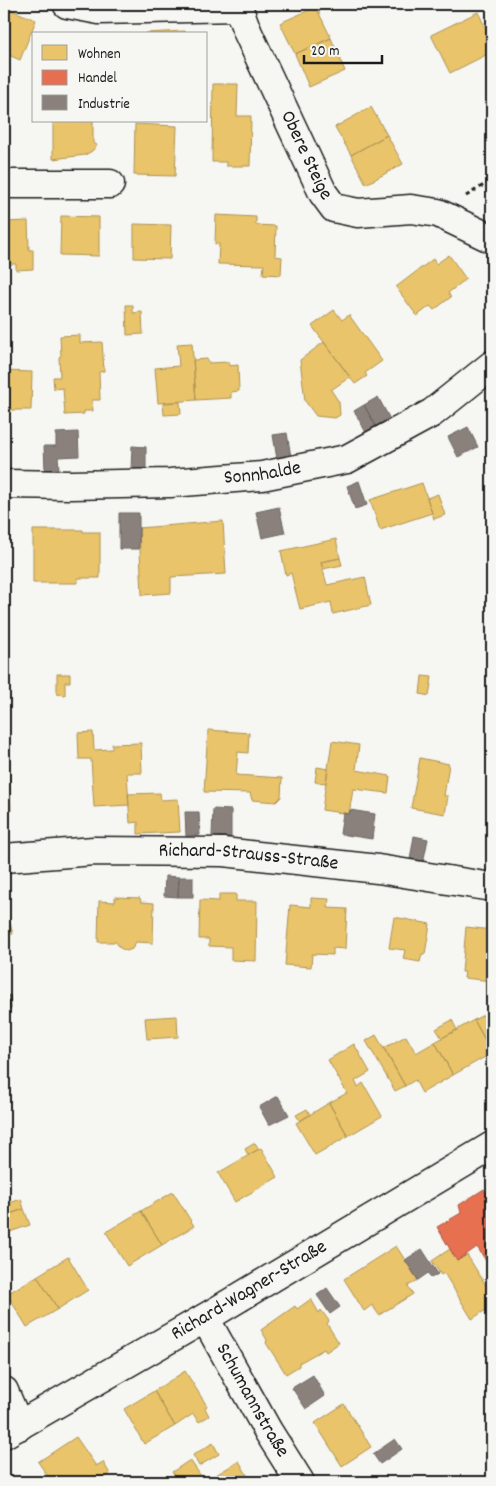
<svg xmlns="http://www.w3.org/2000/svg" width="496" height="1486" font-family="Dekko,sans-serif">
  <style>
    .homes { fill: #e9c46a; stroke: #ac9253 }
    .shops { fill: #e76f51; stroke: #aa5641 }
    .industry { fill: #8a817c; stroke: #69635f }
    .lines { fill: none; stroke-linecap: round; stroke-linejoin: round }
    .minor-casing { stroke: #1c1c1c; stroke-width: 31 }
    .path { stroke: #1c1c1c; stroke-width: 3; stroke-dasharray: 4 4; stroke-linecap: butt }
    .minor { stroke: #f6f6f2; stroke-width: 28 }
    .labels { text-anchor: middle; dominant-baseline: central; stroke-width: 5; stroke-linejoin: round; paint-order: stroke }
    .street-label { font-size: 20px; fill: #1c1c1c; stroke: #f6f6f2 }
  </style>
  <rect width="100%" height="100%" fill="#f6f6f2"/>
  <filter id="ink" filterUnits="userSpaceOnUse"><feTurbulence type="fractalNoise" baseFrequency=".02" numOctaves="2"/><feDisplacementMap in="SourceGraphic" scale="10" xChannelSelector="R" yChannelSelector="G"/><feConvolveMatrix kernelMatrix="1 2 1 2 8 2 1 2 1" color-interpolation-filters="sRGB"/></filter>
  <g filter="url(#ink)">
    <!-- homes -->
    <path class="homes" d="M4 7 36 20 20 60 4 53Z
      M316 7 331 38 295 54 280 23Z
      M478 12 492 41V52L450 73 431 35Z
      M185 31V34H146V33Z
      M331 38 345 71 309 87 295 54Z
      M213 84H238L237 116H251L250 166H226V162H212Z
      M371 107 387 135 351 155 335 127Z
      M53 121H93V143L97 145 92 151 85 155 53 159Z
      M135 124 177 126 175 176 134 175Z
      M387 135 403 164 366 184 351 155Z
      M216 215 256 217V225L276 226 275 256 282 257 281 275 263 274 264 265 218 264 219 244H215Z
      M61 216 99 217V256L60 255Z
      M28 221 29 250H33V269L16 270V264H4V222Z
      M134 224 171 225 170 259 134 258Z
      M449 255 466 279 448 293 451 297 434 310 430 306 417 316 396 287 433 259 436 264Z
      M126 305H133V313L142 312 143 334 127 335Z
      M334 310 342 320 349 315 382 361 365 373 367 376 355 384 312 326Z
      M80 335V343L102 342 104 371 99 372 100 400H92L93 411H84V414L65 415 63 388 54 389 53 377H60L59 357 61 356 60 336Z
      M324 342 350 377 331 390 339 402 340 415 335 418 316 416 305 401 300 360Z
      M192 343 196 400 158 403 155 368 179 366 177 344Z
      M207 359 208 363 229 362V366L238 365 239 391 231 392V398L196 400 193 360Z
      M4 371 32 372 31 410H4Z
      M180 402 181 414 164 415 163 403Z
      M422 483 432 513 380 530 370 500Z
      M438 494 445 515 434 519 427 498Z
      M223 521 226 574 171 577V593L142 595 139 528Z
      M33 530H83V532H100V578H78V583H33Z
      M336 539 340 558 321 562 327 585 365 577 371 605 333 614 331 602 300 609 291 573 286 575 281 551Z
      M340 558 342 565 323 569 321 562Z
      M57 674H70V682H65V695L57 694Z
      M422 676 432 677 429 696 420 694Z
      M208 730 249 733 248 753 238 752 236 775 282 778 281 797 276 802 252 800 250 793 204 792Z
      M93 732 94 750 112 749V744L141 743 142 773H127L129 805 94 807 91 759H79L78 733Z
      M332 741 359 745 356 770 390 776 388 793 353 789 349 814 322 810Z
      M8 754 11 811H4V755Z
      M420 758 449 764 444 796H448L445 814 411 808Z
      M317 767 328 769 326 783 315 782Z
      M160 793 161 800 178 799 180 832 138 834V822L130 823 128 794Z
      M219 894H236V901H257L256 961 231 960V947L209 946V939H199L200 900 219 901Z
      M115 897 140 898 141 902 154 903 153 943 136 942 132 949 127 951 120 948 116 942H98L99 901 115 902Z
      M311 898 329 899 328 908 347 909 345 949 333 948V955L312 954 311 967 285 965 290 905 311 907Z
      M4 905H5L13 934H4Z
      M394 917 430 924 425 954H422L420 962 403 959 405 950 389 948Z
      M466 927 492 930V981L464 978 465 972H462Z
      M492 1010V1052L474 1020Z
      M177 1016 178 1037 147 1039 145 1018Z
      M452 1020 457 1030 442 1038 436 1029Z
      M474 1020 492 1053 453 1075 435 1042Z
      M376 1035 405 1086 395 1091 366 1041Z
      M406 1036 416 1053 435 1042 453 1075 422 1093 415 1080 405 1086 384 1048Z
      M354 1044 370 1072 355 1081 358 1087 363 1083 382 1116 348 1136 329 1103 347 1093 328 1060Z
      M329 1103 348 1136 315 1155 296 1123Z
      M307 1109 310 1115 300 1121 296 1115Z
      M255 1143 259 1149 248 1155 245 1149Z
      M261 1148 278 1177 235 1202 218 1173Z
      M173 1192 194 1226 162 1245 141 1211Z
      M21 1199 24 1209 4 1216V1205Z
      M24 1209 30 1225 4 1234V1216Z
      M141 1211 162 1245 127 1266 106 1232Z
      M396 1246 418 1280 408 1286 413 1294 379 1315 372 1305 364 1311 344 1279Z
      M450 1249 457 1261 467 1255 492 1295V1306L472 1319 444 1273 441 1275 432 1261Z
      M68 1257 88 1290 58 1309 37 1276Z
      M37 1276 58 1309 27 1327 7 1294Z
      M311 1299 319 1313 321 1310 329 1321 327 1324 339 1343 326 1352 324 1349 299 1363V1366L286 1374 266 1343 267 1340 261 1330 295 1306 297 1309Z
      M185 1371 207 1406 205 1408 209 1416 199 1422 193 1414 175 1426 154 1391Z
      M154 1391 175 1426 144 1444 124 1409Z
      M344 1404 371 1447 342 1466 315 1423Z
      M76 1437 96 1466 103 1462 110 1474 98 1482H81L80 1480 77 1482H52L38 1462Z
      M213 1443 219 1454 199 1466 193 1455Z
      M190 1460 205 1482H178L172 1472Z
      M239 1461 251 1482H214L211 1478Z"/>
    <!-- shops -->
    <path class="shops" d="M484 1189 492 1201V1266L490 1267 477 1247 457 1261 437 1227 461 1213 459 1205Z"/>
    <!-- industry -->
    <path class="industry" d="M378 397 392 423 378 430 364 405Z
      M364 405 378 430 368 436 354 411Z
      M468 427 478 447 458 457 448 437Z
      M78 432 79 456 58 457 59 469 45 470 44 446H56V433Z
      M287 433 291 457 277 459 273 435Z
      M132 446 146 447V470H131Z
      M359 481 367 505 355 509 347 486Z
      M279 507 285 533 262 538 256 512Z
      M119 513H139V549H119Z
      M4 518H9V542H4Z
      M213 809 231 810V837L212 836Z
      M350 810 375 814 372 839 340 834 343 813 349 814Z
      M185 812H199L200 835 186 836Z
      M414 836 428 839 423 863 410 860Z
      M165 876 179 877 178 897 164 896Z
      M179 877H193V897H178Z
      M10 995 11 1009 4 1010V996Z
      M278 1096 289 1115 269 1125 259 1107Z
      M422 1249 438 1274 431 1278 428 1273 418 1280 405 1260Z
      M327 1288 340 1307 330 1314 317 1295Z
      M313 1375 325 1396 306 1409 292 1388Z
      M395 1439 402 1449 380 1464 373 1454Z"/>
    <g class="lines">
      <!-- minor casing -->
      <g class="minor-casing">
        <g id="minor">
          <path id="s1" d="M67 4 99 10 238 7 248 33 323 193 334 208 358 213 411 209 438 213 492 239"/>
          <path d="M4 184H110"/>
          <path id="s2" d="M4 484 71 485 170 483 262 476 347 459 432 413 492 365"/>
          <path id="s3" d="M4 858 94 851 223 852 378 869 492 887"/>
          <path id="s4" d="M205 1318 268 1431 300 1482"/>
          <path d="M4 1391 19 1426"/>
          <path id="s5" d="M4 1434 205 1318 492 1146"/>
        </g>
      </g>
      <!-- path -->
      <path class="path" d="M466 196 492 180"/>
      <!-- minor -->
      <use href="#minor" class="minor"/>
    </g>
  </g>
  <g class="labels">
    <!-- street labels -->
    <g class="street-label">
      <text stroke="none"><textPath href="#s1" startOffset="335">Obere Steige</textPath></text>
      <text stroke="none"><textPath href="#s2" startOffset="259">Sonnhalde</textPath></text>
      <text stroke="none"><textPath href="#s3" startOffset="245">Richard-Strauss-Straße</textPath></text>
      <text stroke="none"><textPath href="#s5" startOffset="284">Richard-Wagner-Straße</textPath></text>
      <text stroke="none"><textPath href="#s4" startOffset="95">Schumannstraße</textPath></text>
    </g>
  </g>
  <!-- margin -->
  <rect width="496" height="1486" fill="none" stroke="#f6f6f2" stroke-width="20"/>
  <rect x="10" y="10" width="476" height="1466" fill="none" stroke="#1c1c1c" stroke-width="2" filter="url(#ink)"/>
  <!-- legend -->
  <rect x="32" y="32" width="175" height="90" fill="#f6f6f2" stroke="#9f9f9c"/>
  <rect x="42" y="45" width="25" height="15" fill="#e9c46a" stroke="#9f9f9c"/>
  <text x="78" y="58" font-size="15" fill="#1c1c1c">Wohnen</text>
  <rect x="42" y="70" width="25" height="15" fill="#e76f51" stroke="#9f9f9c"/>
  <text x="78" y="82" font-size="15" fill="#1c1c1c">Handel</text>
  <rect x="42" y="95" width="25" height="15" fill="#8a817c" stroke="#9f9f9c"/>
  <text x="78" y="108" font-size="15" fill="#1c1c1c">Industrie</text>
  <!-- scale -->
  <path d="M304 55v8h78v-8" fill="none" stroke="#1c1c1c" stroke-width="2.5"/>
  <text x="311" y="55" font-size="15" fill="#1c1c1c" stroke="#f6f6f2" stroke-width="4" paint-order="stroke">20 m</text>
</svg>
